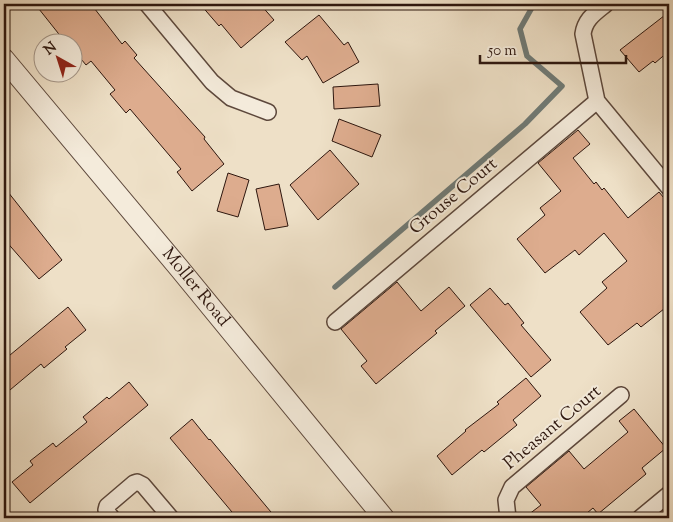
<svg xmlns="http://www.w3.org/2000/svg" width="673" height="522" font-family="'Sorts Mill Goudy',serif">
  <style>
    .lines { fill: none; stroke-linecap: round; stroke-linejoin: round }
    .stream { stroke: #6f7a76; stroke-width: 5.5 }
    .building { fill: #ddac8e; stroke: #2d160e }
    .minor-casing { stroke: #5d483c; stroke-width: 18 }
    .tertiary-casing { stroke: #5d483c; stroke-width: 22 }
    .minor { stroke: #f4ebdb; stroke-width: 15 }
    .tertiary { stroke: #f4ebdb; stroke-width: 20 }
    .labels { text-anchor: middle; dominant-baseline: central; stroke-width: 4; stroke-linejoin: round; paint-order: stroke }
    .street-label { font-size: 18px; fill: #2d160e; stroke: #f4ebdb }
  </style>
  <rect width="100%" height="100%" fill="#eee0c7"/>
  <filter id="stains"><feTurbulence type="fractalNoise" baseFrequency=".004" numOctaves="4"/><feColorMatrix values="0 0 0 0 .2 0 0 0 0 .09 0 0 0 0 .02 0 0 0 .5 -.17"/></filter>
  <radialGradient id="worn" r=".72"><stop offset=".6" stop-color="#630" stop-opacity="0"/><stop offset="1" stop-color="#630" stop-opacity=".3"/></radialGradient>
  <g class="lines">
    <!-- stream -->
    <path class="stream" d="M335 287 525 124 562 86 527 56 520 29 534 4"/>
  </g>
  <!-- building -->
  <path class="building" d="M35 4H91L122 44 125 41 137 55 134 58 205 137 204 139 224 164 192 191 177 172 181 169 130 109 126 113 110 94 115 90 91 61 86 65 72 48V42H68L62 38Z
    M200 4H260L274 20 241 48 221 24 219 26Z
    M669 12V51L655 63 653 61 639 72 620 50Z
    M319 15 344 45 348 42 359 62 323 83 307 56 302 60 285 42Z
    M378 84 380 106 334 109 333 87Z
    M339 119 381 135 372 157 332 141Z
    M578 130 590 144 573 158 594 184 596 182 602 190 604 188 628 218 659 192 669 204V305L641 327 637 323 608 345 580 312 607 288 602 282 627 261 604 233 579 255 575 250 545 273 517 239 545 215 540 208 561 191 538 163Z
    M330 150 359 184 318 220 290 185Z
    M228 173 249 180 238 217 217 211Z
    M279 184 288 226 265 230 256 189Z
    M4 187 62 260 39 279 4 239Z
    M397 282 421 311 449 287 465 306 435 331 437 333 376 384 361 366 367 361 341 329Z
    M490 288 505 305 508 303 524 323 521 325 551 360 531 377 470 305Z
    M68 307 86 330 65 347 67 349 44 368 41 364 4 395V360Z
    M526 378 541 396 513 420 517 425 484 452 482 450 452 475 437 456 466 431 465 430 499 404 497 402Z
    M129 382 148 405 30 503 12 482 33 465 30 461 53 443 56 447 87 422 83 417 107 397 109 399Z
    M634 409 666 448 642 468 646 474 598 514 593 508 581 518H524L541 505 526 487 569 451 584 469 628 432 619 421Z
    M192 419 209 440 210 439 276 518H237L170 438Z"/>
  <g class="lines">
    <!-- minor casing -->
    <g class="minor-casing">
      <path id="minor" d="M147 4 212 82 231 98 268 112
        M606 4C595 13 585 19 583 34L597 101 669 188
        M335 322 597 101
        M112 518 106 510 107 506 134 483 137 482 143 485 171 518
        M508 518 506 500 512 487 621 395
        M640 518 669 494"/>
    </g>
    <!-- tertiary casing -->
    <g class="tertiary-casing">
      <g id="tertiary">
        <path id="s1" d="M4 59 179 268 384 518"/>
      </g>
    </g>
    <!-- minor -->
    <use href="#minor" class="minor"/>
    <!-- tertiary -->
    <use href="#tertiary" class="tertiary"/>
  </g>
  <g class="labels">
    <!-- street labels -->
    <g class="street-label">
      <text transform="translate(454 197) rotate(-40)">Grouse Court</text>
      <text stroke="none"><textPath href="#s1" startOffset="298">Moller Road</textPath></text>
      <text transform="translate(553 428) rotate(-40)">Pheasant Court</text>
    </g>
  </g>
  <!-- margin -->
  <rect width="673" height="522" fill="none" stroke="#eee0c7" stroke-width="20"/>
  <rect x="5" y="5" width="663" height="512" fill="none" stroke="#2d160e" stroke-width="2.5"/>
  <rect x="10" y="10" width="653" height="502" fill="none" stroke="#2d160e"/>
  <!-- north arrow -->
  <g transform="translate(58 58) rotate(321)"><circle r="24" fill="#f4ebdb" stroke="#a49689"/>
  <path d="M0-4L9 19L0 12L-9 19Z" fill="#8f2418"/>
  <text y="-8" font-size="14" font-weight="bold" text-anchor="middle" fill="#2d160e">N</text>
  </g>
  <!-- scale -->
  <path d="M480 55v8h146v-8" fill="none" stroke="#2d160e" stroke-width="2.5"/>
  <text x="488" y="55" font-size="15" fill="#2d160e" stroke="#f4ebdb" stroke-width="4" paint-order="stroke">50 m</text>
  <rect width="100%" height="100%" filter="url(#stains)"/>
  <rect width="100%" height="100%" fill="url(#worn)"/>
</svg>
